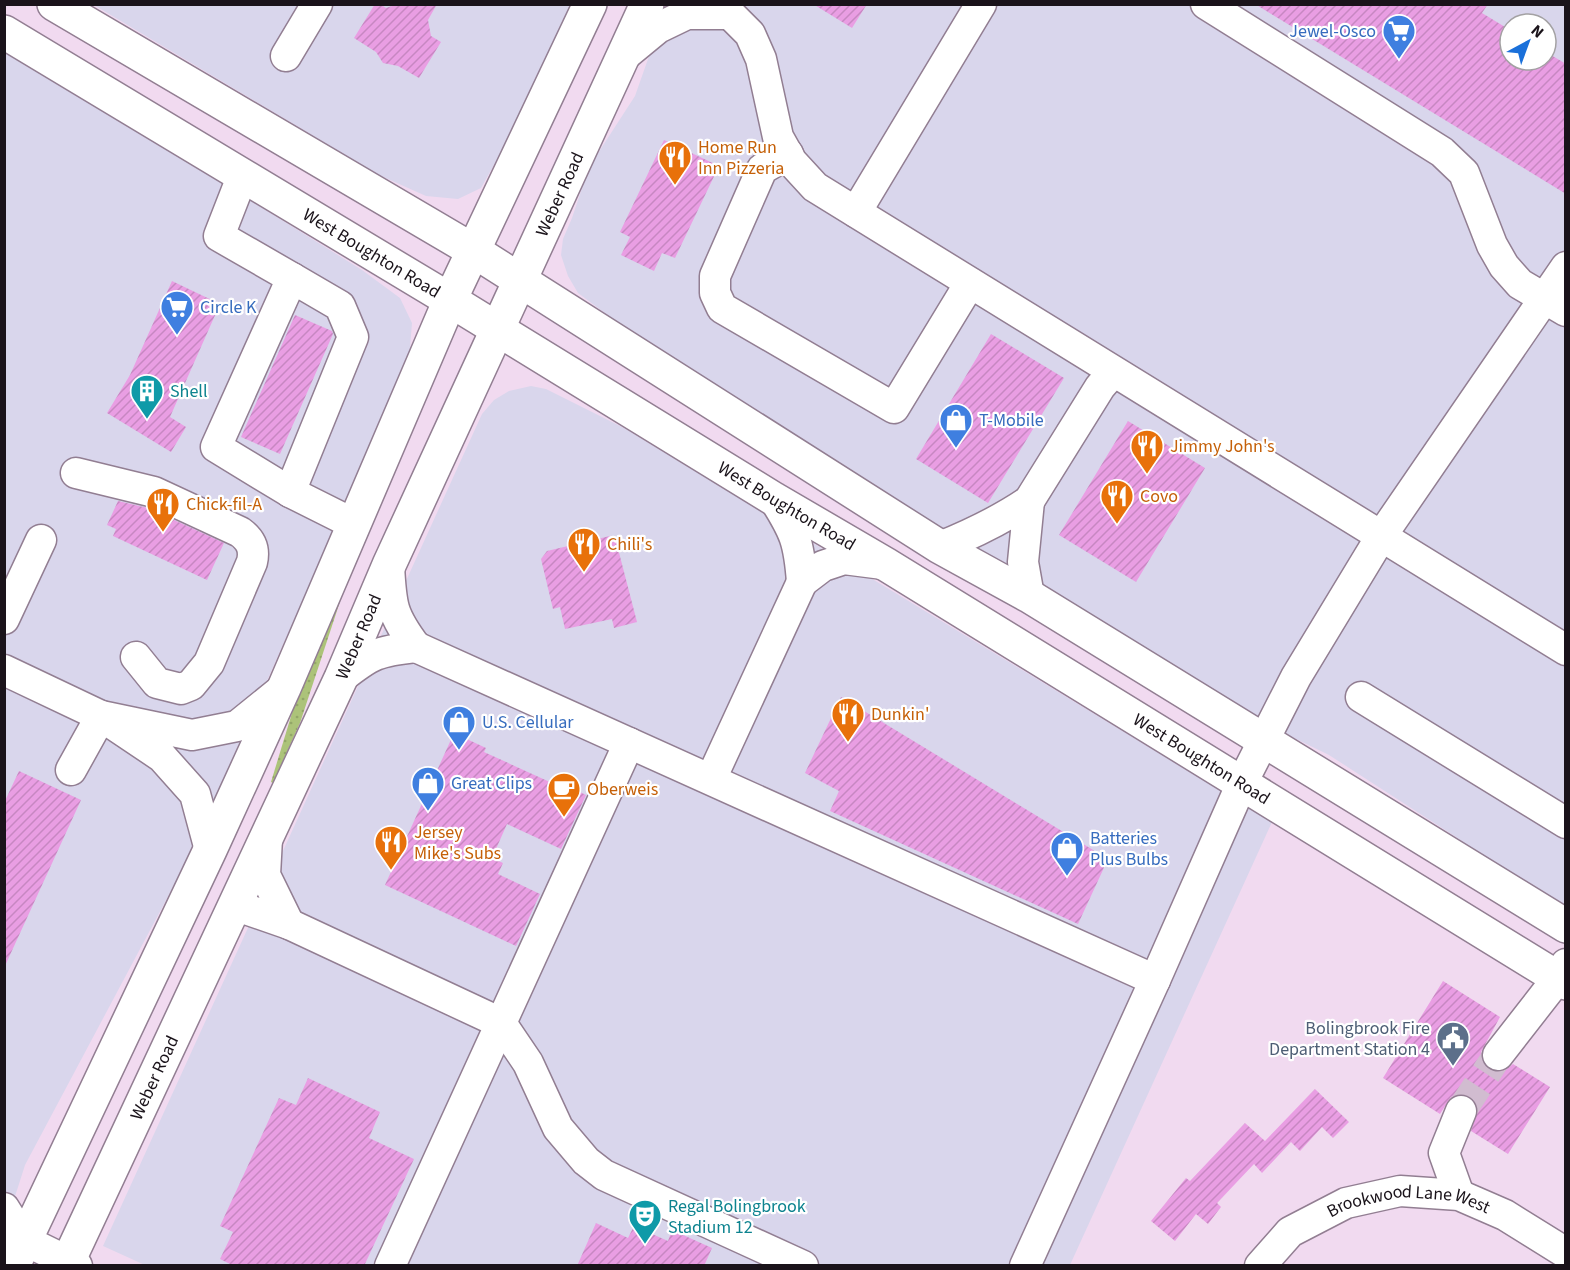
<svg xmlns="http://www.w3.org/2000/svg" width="1570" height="1270" font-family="'Source Sans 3',sans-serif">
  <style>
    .commercial { fill: #d9d6ec; fill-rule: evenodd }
    .grass { fill: url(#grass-dots) }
    .building { fill: url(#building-hatch) }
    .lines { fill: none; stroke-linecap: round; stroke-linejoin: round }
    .minor-tunnel { stroke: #d1bcd0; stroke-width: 30; stroke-dasharray: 30 15; stroke-linecap: butt }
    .minor-casing { stroke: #927e92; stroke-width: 33 }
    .major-casing { stroke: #927e92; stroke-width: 36 }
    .minor { stroke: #fff; stroke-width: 30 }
    .major { stroke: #fff; stroke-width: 33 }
    .labels { text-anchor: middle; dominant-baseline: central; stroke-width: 4.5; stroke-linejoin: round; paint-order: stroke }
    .shop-label { font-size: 18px; fill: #366cbe; stroke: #fff; text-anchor: start }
    .food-label { font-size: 18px; fill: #c56008; stroke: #fff; text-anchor: start }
    .street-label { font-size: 18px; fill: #1a131a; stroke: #fff }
    .culture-label { font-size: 18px; fill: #0d838f; stroke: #fff; text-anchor: start }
    .service-label { font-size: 18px; fill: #4e5e75; stroke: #fff; text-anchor: end }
  </style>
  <defs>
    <pattern id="grass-dots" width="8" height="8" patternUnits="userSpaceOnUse" patternTransform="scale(1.5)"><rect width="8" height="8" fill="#acc379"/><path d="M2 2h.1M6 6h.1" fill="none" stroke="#93a768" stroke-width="1.8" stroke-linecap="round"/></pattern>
    <pattern id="building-hatch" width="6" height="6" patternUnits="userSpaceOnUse" patternTransform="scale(1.5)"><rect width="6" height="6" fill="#e99ee3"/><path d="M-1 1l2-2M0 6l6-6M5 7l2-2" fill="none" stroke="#c787c2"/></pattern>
  </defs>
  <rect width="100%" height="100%" fill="#f1daf0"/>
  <!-- commercial -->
  <path class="commercial" d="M94 5H572L513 131 481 188 458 199 426 196 379 175Z
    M667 5H1565V915L1456 837 1329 755 1206 695 645 343 578 293 568 276 561 255 563 239 572 218 589 167 635 96ZM1510 24H1546V60H1510Z
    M5 48 362 270 400 298 412 323 409 360 189 857 25 1165 5 1228Z
    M531 386 546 389 624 428 1272 822 1070 1265 147 1266 103 1246 482 414 494 400 509 391Z"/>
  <!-- grass -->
  <path class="grass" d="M355 556 300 723 273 783 271 782 306 667Z"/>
  <!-- building -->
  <path class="building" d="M375 4H380L386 8 398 4H437L428 20 431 36 441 42 419 78 398 66 383 63 376 52 354 38Z
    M813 4H867L852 28Z
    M1255 4H1488L1482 13 1510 30V60H1546V52L1566 64V194Z
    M664 140 719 166 675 258 662 253 654 271 621 255 630 237 620 232Z
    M172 281 220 304 170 417 186 427 171 452 107 413 130 375Z
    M295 315 332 331 333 334 280 454 241 437Z
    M991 334 1064 378 988 503 916 459Z
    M1128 421 1205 468 1136 582 1059 535Z
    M118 501 148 508 224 543 207 580 113 536 116 529 107 525Z
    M610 536 616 541 637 622 614 628 612 619 565 629 560 607 553 609 541 559 547 551Z
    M841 697 1108 859 1078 924 830 811 839 791 805 773Z
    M454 733 486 748 484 752 552 783 553 779 586 795 561 849 507 824 492 858 503 863 498 874 540 894 516 946 385 885Z
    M19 771 81 800 4 968V803Z
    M1443 981 1500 1017 1481 1052 1482 1061 1487 1068 1495 1072 1504 1071 1513 1064 1550 1087 1508 1154 1471 1131 1478 1109 1475 1101 1468 1095 1459 1094 1451 1097 1440 1114 1383 1078Z
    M308 1078 380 1112 369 1138 414 1159 364 1266H234L220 1259 233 1232 220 1226 279 1098 296 1105Z
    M1315 1089 1349 1122 1333 1138 1322 1127 1300 1151 1291 1142 1262 1173 1254 1164 1217 1203 1221 1207 1208 1224 1196 1214 1175 1241 1151 1221 1186 1178 1190 1181 1245 1123 1265 1141Z
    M596 1223 628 1238 634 1226 668 1241 672 1230 712 1248 704 1266H577Z"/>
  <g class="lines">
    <!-- minor-tunnel -->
    <path class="minor-tunnel" d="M1461 1111 1498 1055"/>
    <!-- minor casing -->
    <g class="minor-casing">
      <g id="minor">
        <path d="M1206 4 1442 152 1464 173 1492 245 1504 266 1520 284 1566 311"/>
        <path d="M730 14 750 34 761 59 778 137 792 162 815 187 1566 650"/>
        <path d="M286 56 317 4"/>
        <path d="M624 56 658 28 687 14H730L720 4"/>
        <path d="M788 154 762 169 715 276V293L722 308 894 408 970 283"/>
        <path d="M242 177 219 236 292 278 216 447 290 492 354 524"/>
        <path d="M856 212 981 4"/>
        <path d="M76 473 154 492 240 532C251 540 255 549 252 562L209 663 191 685 181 689 157 683 136 657"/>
        <path d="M290 492 353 337 340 306 292 278"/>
        <path d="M774 499C795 532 799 542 802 582L823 566 844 559 883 564"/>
        <path d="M1029 501 1100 387 1113 372"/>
        <path d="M940 547C972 534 1000 521 1029 501L1023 562 1029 596"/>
        <path d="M4 619 41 540"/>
        <path d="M416 647 1155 980"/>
        <path d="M4 670 101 716 71 770"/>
        <path d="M341 678C371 654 378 651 416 647 392 615 391 606 389 565"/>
        <path d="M1361 697 1566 823"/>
        <path d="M711 779 802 582"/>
        <path d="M210 850 195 794 162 757 101 716 192 735 237 726 284 688"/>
        <path d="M234 905 289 924 265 875 267 838"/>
        <path d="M289 924 501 1023 528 1063 558 1128 586 1161 604 1175 803 1266"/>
        <path d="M1498 1055 1558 978 1566 964"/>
        <path d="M1459 1195 1444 1153 1461 1111"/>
        <path d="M4 1208 24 1240"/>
        <path d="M4 1240H24L77 1266"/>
        <path d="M390 1266 629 743"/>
        <path d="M1025 1266 1155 980 1242 783 1296 677 1382 535 1566 267"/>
        <path id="s1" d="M1260 1266 1290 1232 1346 1203 1400 1191 1459 1195 1505 1215 1566 1253"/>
      </g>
    </g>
    <!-- major casing -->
    <g class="major-casing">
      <g id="major">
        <path d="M54 4 474 251 940 547 1029 596 1566 926"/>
        <path id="s2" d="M4 32 450 300 774 499 887 565 1566 983"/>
        <path d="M13 1266 210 850 284 688 450 300 590 4"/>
        <path id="s3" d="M66 1266 341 678 389 565 647 4"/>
      </g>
    </g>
    <!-- minor -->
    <use href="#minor" class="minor"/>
    <!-- major -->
    <use href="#major" class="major"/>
  </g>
  <!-- icons -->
  <defs>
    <g id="supermarket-pin" transform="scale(1.725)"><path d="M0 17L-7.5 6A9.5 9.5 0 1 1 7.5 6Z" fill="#3f7fe0" stroke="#fff"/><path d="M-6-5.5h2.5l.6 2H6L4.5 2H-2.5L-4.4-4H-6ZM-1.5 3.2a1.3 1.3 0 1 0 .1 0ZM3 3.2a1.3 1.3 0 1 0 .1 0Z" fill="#fff"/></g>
    <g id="restaurant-pin" transform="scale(1.725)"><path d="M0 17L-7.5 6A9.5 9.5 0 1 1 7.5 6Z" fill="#e8710a" stroke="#fff"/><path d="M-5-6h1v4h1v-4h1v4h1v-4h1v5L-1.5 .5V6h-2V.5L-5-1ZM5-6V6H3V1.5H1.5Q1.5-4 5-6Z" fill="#fff"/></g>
    <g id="building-pin" transform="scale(1.725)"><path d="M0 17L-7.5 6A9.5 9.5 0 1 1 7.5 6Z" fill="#0f9aa8" stroke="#fff"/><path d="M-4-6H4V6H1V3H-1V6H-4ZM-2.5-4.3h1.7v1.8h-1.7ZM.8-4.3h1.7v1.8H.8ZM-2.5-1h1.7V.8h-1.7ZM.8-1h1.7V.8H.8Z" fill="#fff"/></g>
    <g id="shop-pin" transform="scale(1.725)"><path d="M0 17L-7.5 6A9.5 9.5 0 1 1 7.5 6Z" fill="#3f7fe0" stroke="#fff"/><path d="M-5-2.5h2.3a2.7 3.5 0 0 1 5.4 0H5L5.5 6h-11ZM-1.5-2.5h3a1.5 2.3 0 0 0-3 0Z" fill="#fff"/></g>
    <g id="cafe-pin" transform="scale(1.725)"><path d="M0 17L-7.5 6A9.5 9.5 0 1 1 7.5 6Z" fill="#e8710a" stroke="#fff"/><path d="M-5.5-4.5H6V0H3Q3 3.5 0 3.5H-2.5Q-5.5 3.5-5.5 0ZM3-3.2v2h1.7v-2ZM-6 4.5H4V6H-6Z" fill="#fff"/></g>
    <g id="civic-pin" transform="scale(1.725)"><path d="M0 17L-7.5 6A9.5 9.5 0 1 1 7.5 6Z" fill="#5c6f8a" stroke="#fff"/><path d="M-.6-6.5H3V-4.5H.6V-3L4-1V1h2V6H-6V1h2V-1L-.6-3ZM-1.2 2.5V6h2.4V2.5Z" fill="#fff"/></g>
    <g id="theatre-pin" transform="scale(1.725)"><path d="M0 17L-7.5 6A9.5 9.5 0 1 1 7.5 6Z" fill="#0f9aa8" stroke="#fff"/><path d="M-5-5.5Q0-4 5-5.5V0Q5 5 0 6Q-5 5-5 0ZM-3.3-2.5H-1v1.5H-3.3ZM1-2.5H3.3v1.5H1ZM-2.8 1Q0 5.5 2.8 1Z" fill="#fff"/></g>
  </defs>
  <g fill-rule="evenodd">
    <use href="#supermarket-pin" x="1399" y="31"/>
    <use href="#restaurant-pin" x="675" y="157"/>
    <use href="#supermarket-pin" x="177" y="307"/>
    <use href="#building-pin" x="147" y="391"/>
    <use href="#shop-pin" x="956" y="420"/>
    <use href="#restaurant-pin" x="1147" y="446"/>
    <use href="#restaurant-pin" x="1117" y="496"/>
    <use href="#restaurant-pin" x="163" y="504"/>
    <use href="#restaurant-pin" x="584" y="544"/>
    <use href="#restaurant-pin" x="848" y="714"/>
    <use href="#shop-pin" x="459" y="722"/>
    <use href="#shop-pin" x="428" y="783"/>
    <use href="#cafe-pin" x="564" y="789"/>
    <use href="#restaurant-pin" x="391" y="842"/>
    <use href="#shop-pin" x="1067" y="848"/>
    <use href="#civic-pin" x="1453" y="1038"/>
    <use href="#theatre-pin" x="645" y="1216"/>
  </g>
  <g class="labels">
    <!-- shop labels -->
    <g class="shop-label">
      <text x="1376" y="31" text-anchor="end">Jewel-Osco</text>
      <text x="200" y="307">Circle K</text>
      <text x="979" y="420">T-Mobile</text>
      <text x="482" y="722">U.S. Cellular</text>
      <text x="451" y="783">Great Clips</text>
      <text x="1090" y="838">Batteries<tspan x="1090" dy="21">Plus Bulbs</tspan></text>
    </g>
    <!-- food labels -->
    <g class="food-label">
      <text x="698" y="147">Home Run<tspan x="698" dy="21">Inn Pizzeria</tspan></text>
      <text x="1170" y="446">Jimmy John's</text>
      <text x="1140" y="496">Covo</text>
      <text x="186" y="504">Chick-fil-A</text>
      <text x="607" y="544">Chili's</text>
      <text x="871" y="714">Dunkin'</text>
      <text x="587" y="789">Oberweis</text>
      <text x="414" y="832">Jersey<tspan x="414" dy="21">Mike's Subs</tspan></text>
    </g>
    <!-- street labels -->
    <g class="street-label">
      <text stroke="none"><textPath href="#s3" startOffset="1180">Weber Road</textPath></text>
      <text stroke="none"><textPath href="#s2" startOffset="429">West Boughton Road</textPath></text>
      <text stroke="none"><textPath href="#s2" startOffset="915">West Boughton Road</textPath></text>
      <text stroke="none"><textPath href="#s3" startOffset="694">Weber Road</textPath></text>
      <text stroke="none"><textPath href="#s2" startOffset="1401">West Boughton Road</textPath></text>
      <text stroke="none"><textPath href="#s3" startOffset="208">Weber Road</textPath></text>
      <text stroke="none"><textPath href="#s1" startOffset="172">Brookwood Lane West</textPath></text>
    </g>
    <!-- culture labels -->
    <g class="culture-label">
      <text x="170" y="391">Shell</text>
      <text x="668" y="1206">Regal Bolingbrook<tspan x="668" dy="21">Stadium 12</tspan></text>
    </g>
    <!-- service labels -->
    <g class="service-label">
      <text x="1430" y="1028">Bolingbrook Fire<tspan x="1430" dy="21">Department Station 4</tspan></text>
    </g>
  </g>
  <!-- border -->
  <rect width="1570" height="1270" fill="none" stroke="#1a131a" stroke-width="12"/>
  <!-- north arrow -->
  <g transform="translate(1528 42) rotate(41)"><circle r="28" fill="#ffffff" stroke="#a3a1a3" stroke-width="1.5"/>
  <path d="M0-4.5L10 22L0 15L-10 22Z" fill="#1a70da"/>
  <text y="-9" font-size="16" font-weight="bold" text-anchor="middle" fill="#1a131a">N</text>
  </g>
</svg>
